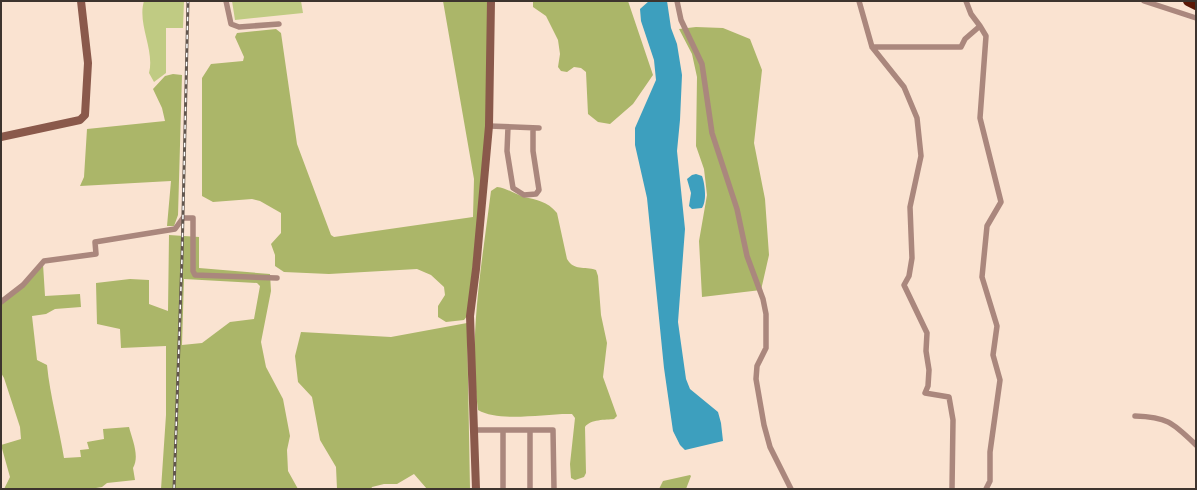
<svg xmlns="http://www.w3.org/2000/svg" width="1197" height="490" font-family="Montserrat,sans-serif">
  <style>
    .green { fill: #c0cb83 }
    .forest { fill: #abb669; fill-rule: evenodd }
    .water { fill: #3d9fbe }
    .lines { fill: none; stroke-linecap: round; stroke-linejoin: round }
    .street { stroke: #aa877d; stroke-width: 5.5 }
    .secondary { stroke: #8a594b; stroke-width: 8 }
    .highway { stroke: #5b1806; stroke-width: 10 }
    .rail-casing { stroke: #61554d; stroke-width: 3 }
    .rail { stroke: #fff; stroke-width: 1.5; stroke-dasharray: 4.5; stroke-linecap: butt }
  </style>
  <rect width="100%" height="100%" fill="#fae3d1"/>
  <!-- green -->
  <path class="green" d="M144 1H184L183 28H166V73L154 82 149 73C155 50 137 24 144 1Z
    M232 1H301L303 13 235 20Z"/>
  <!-- forest -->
  <path class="forest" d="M443 1H488L487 123 468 315 464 320 446 322 438 317V306L445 295 444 287 431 275 417 269 329 274 284 272 275 266V255L271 244 281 233V213L260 201 252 199 213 202 202 196V78L211 64 243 61 244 57 235 37 237 33 276 29 281 33 297 144 331 235 334 237 473 217 474 179Z
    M533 1H628L653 75 633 104 610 124 598 122 588 114 586 72 581 68 574 67 567 72 561 71 558 67 560 54 558 40 546 16 533 7Z
    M696 27 723 28 750 39 762 70 754 143 765 199 769 255 761 290 702 297 699 241 707 195 704 169 696 146 697 77 692 54 679 29Z
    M173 74 182 75 178 215 174 226H167L171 181 80 186 84 177 87 129 165 121 162 108 153 89 165 76Z
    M497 187C507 188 514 194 524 197 537 200 547 201 557 213L567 259C574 271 584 266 596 270L598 276 601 315 607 343 603 377 617 416 614 419C606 420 590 419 585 427L586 473 584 477 575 480 571 478 570 464 575 418 572 414C546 413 501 423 478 410 468 338 482 263 491 191Z
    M169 235 199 237V268L270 274 271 291 261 342 266 367 283 399 290 436 287 450 288 471 298 489H161L166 415V346L121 348 120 329 97 324 96 283 130 279 149 280V304L168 311ZM184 279 257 283 260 286 254 319 230 322 202 343 182 345Z
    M43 264 45 296 80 294 81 307 55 309 46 314 32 316 37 360 47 365C50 396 59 427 64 458L81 457 80 450 89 449 87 442 104 439 103 429 129 427C132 439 140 456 133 468L135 480 107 483 102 487 90 489H4L10 477 1 445 21 439 20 427 4 378 1 373V305Z
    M467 323 470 489H427L414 474 397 484H384L372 487 371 489H337L336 467 320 440 312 397 298 382 295 356 301 332 391 337Z
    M690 475 691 476 686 489H659L663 481Z"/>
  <!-- water -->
  <path class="water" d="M649 1H667L671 28 677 44 682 75 680 120 677 151 685 229 678 322 686 379 690 389 718 412 721 423 723 441 685 450 680 445 673 431 664 368 647 198 635 145V128L656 80 654 60 641 21 640 9Z
    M696 174 702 176C705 184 707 201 702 208L692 209 689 206 691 193 687 179 692 175Z"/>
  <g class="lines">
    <!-- street -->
    <path class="street" d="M226 1 231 24 239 27 279 24
      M677 1 681 20 702 64 712 133 737 209 747 256 763 299 766 314V348L757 366 756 379 764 425 770 447 791 489
      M859 1 872 47 904 87 917 118 921 156 910 207 912 258 909 276 904 285 927 333 926 351 929 370 928 386 925 393 949 397 953 420 952 489
      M1144 1 1196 18
      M980 26 986 36 980 118 1001 202 987 226 982 277 997 326 993 355 1000 380 990 452V481L986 489
      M872 47H961L965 39 980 26 971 14 966 1
      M489 126 539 128
      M508 127 507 151 513 188 524 195 536 194 539 190 533 151V128
      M1 302 23 285 44 261 96 254 95 242 175 229 183 218H193V271L195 275 277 278
      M1135 416C1168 417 1173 423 1196 445
      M474 430H553L554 489
      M503 430V489
      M530 489V430"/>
    <!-- secondary -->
    <path class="secondary" d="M1 137 80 120 85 115 88 63 81 1
      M476 489 470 316 476 269 489 126 491 1"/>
    <!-- highway -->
    <path class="highway" d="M1188 1 1196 5"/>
    <!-- rail casing -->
    <g class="rail-casing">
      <path id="rail" d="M174 489 182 257 188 1"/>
    </g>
    <!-- rail -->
    <use href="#rail" class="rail"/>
  </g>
  <!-- border -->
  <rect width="1197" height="490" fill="none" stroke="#3d342e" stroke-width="4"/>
</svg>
